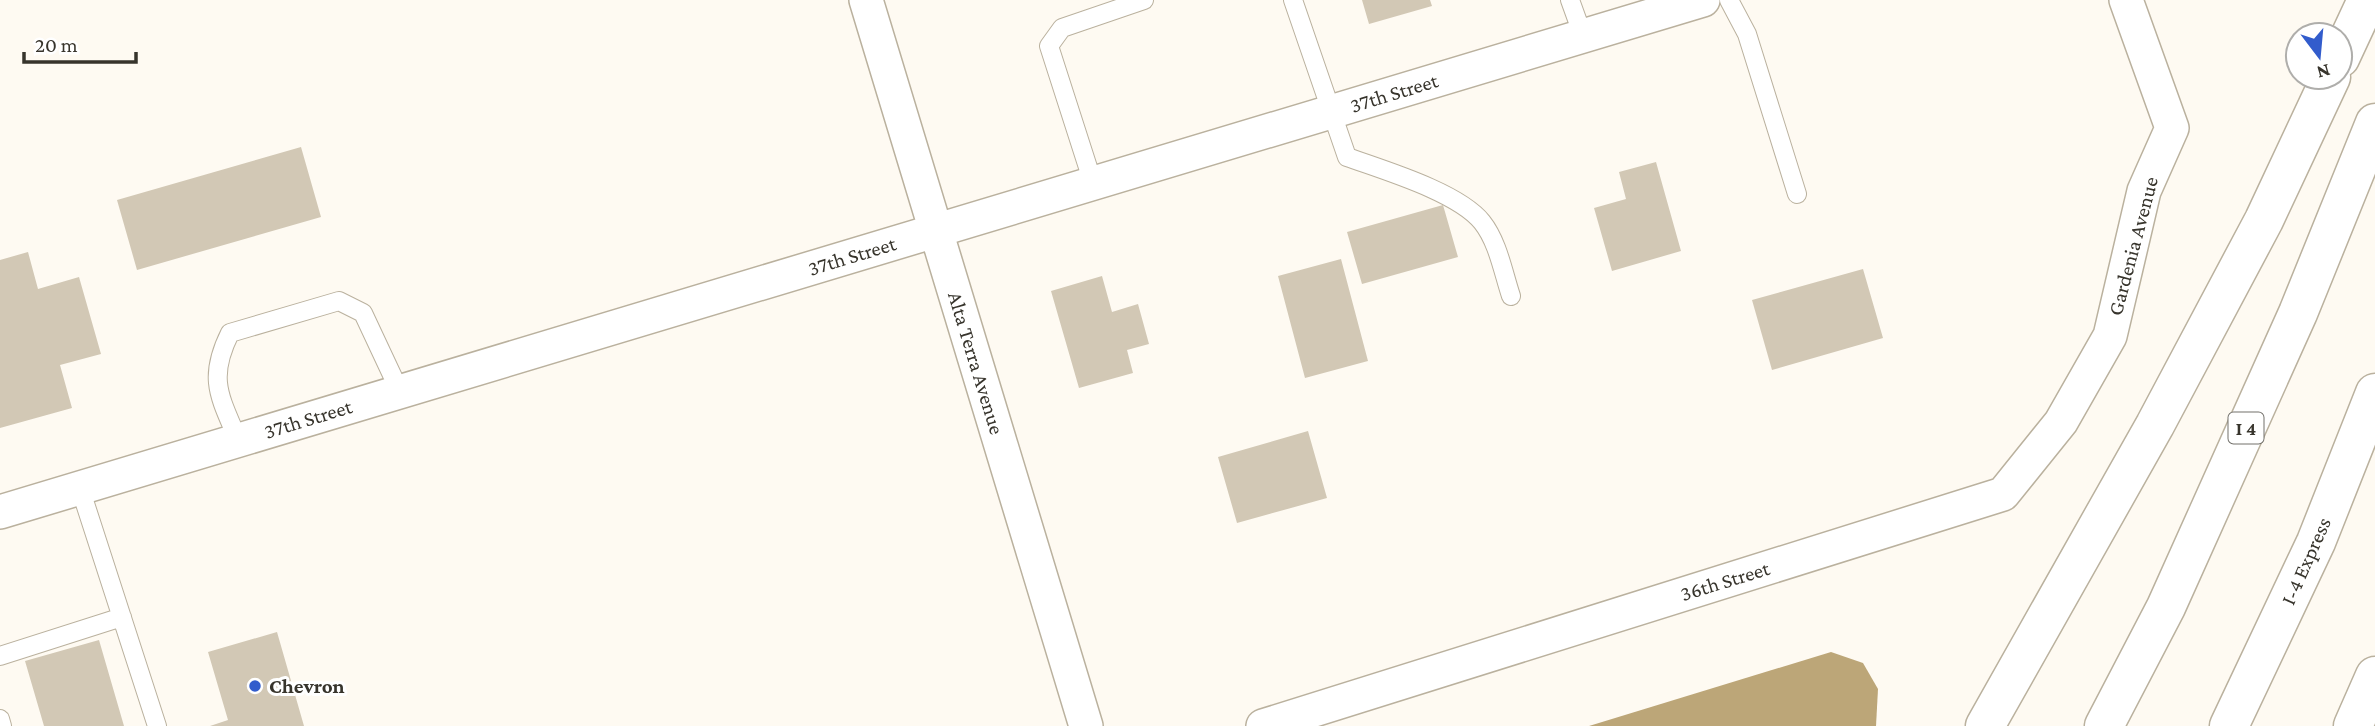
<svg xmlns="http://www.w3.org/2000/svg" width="2375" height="726" font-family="'Crimson Pro',serif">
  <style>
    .water { fill: #bca678 }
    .building { fill: #d2c8b5 }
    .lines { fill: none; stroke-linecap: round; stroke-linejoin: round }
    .lane-casing { stroke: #bab19e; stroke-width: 20 }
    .street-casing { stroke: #bab19e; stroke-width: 36 }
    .highway-casing { stroke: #bab19e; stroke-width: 41 }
    .lane { stroke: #fff; stroke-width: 18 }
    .street { stroke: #fff; stroke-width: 33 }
    .highway { stroke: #fff; stroke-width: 38 }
    .poi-dot { fill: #325ccc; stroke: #fff; stroke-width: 2.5 }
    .labels { text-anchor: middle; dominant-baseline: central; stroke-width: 6; stroke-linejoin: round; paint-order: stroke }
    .shield { fill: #fff; stroke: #73716b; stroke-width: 2 }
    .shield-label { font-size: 19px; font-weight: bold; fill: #37342c }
    .street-label { font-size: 21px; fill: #37342c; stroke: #fff }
    .poi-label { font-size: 21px; font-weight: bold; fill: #37342c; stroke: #fff; text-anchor: start }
  </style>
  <rect width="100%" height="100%" fill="#fefaf2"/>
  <!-- water -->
  <path class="water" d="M1831 652 1863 663 1878 689 1876 726H1589Z"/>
  <!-- building -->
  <path class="building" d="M1362 0H1430L1432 6 1369 24Z
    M301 147 321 217 137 270 117 200Z
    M1656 162 1681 251 1612 271 1594 208 1626 199 1619 172Z
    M1443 205 1458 257 1362 284 1347 232Z
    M28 252 38 289 79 277 101 354 60 365 72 408 0 428V260Z
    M1341 259 1368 361 1305 378 1278 276Z
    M1863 269 1883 338 1772 370 1752 300Z
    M1102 276 1112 312 1138 304 1149 344 1127 350 1133 373 1079 388 1051 291Z
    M1308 431 1327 498 1237 523 1218 457Z
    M277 632 304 726H210L228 720 208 652Z
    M99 640 124 726H44L25 661Z"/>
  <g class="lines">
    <!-- lane casing -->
    <g class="lane-casing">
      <path id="lane" d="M1293 0 1347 157C1383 170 1458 192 1482 222 1498 242 1503 272 1511 296
        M1570 0 1583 36
        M1729 0 1747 34 1797 194
        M1093 183 1049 46 1062 28 1144 0
        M238 440C220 397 207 379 230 333L339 301 363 313 400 392
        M80 488 157 726
        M0 656 122 617
        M0 719 2 726"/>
    </g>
    <!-- street casing -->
    <g class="street-casing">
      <path id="street" d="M866 0 1086 726
        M0 512 1703 0
        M1263 726 2003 494 2061 422 2110 336 2144 191 2172 128 2126 0"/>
    </g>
    <!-- highway casing -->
    <g class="highway-casing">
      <path id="highway" d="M2340 58 2367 0
        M1985 726 2155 425 2264 220 2331 77
        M2104 726 2166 607 2298 313 2375 123
        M2229 726 2316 542 2375 393
        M2353 726 2375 676"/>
    </g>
    <!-- lane -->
    <use href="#lane" class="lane"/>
    <!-- street -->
    <use href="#street" class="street"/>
    <!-- highway -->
    <use href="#highway" class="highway"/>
  </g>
  <!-- markers -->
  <circle class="poi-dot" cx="255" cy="686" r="7"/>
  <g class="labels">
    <!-- shield labels -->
    <rect class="shield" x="2228.5" y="412.5" width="35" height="31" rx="5"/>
    <g class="shield-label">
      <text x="2246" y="428">I 4</text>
    </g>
    <!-- street labels -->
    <g class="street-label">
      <text transform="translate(1394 93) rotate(-17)">37th Street</text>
      <text transform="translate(2133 246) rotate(-75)">Gardenia Avenue</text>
      <text transform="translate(852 256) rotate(-17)">37th Street</text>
      <text transform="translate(976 363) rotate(73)">Alta Terra Avenue</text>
      <text transform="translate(308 419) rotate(-17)">37th Street</text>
      <text transform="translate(2306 561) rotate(-66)">I-4 Express</text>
      <text transform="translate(1725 581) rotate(-17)">36th Street</text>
    </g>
    <!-- poi labels -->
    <g class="poi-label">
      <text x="269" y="686">Chevron</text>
    </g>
  </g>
  <!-- north arrow -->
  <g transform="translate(2319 56) rotate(164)"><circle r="33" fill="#ffffff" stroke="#afaeab" stroke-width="2"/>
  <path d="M0-5L12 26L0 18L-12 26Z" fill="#325ccc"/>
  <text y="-10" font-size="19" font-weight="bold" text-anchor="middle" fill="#37342c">N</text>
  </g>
  <!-- scale -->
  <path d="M24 52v10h112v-10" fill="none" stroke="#37342c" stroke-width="3.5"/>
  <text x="35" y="52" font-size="21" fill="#37342c" stroke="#ffffff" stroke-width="5" paint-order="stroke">20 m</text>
</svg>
